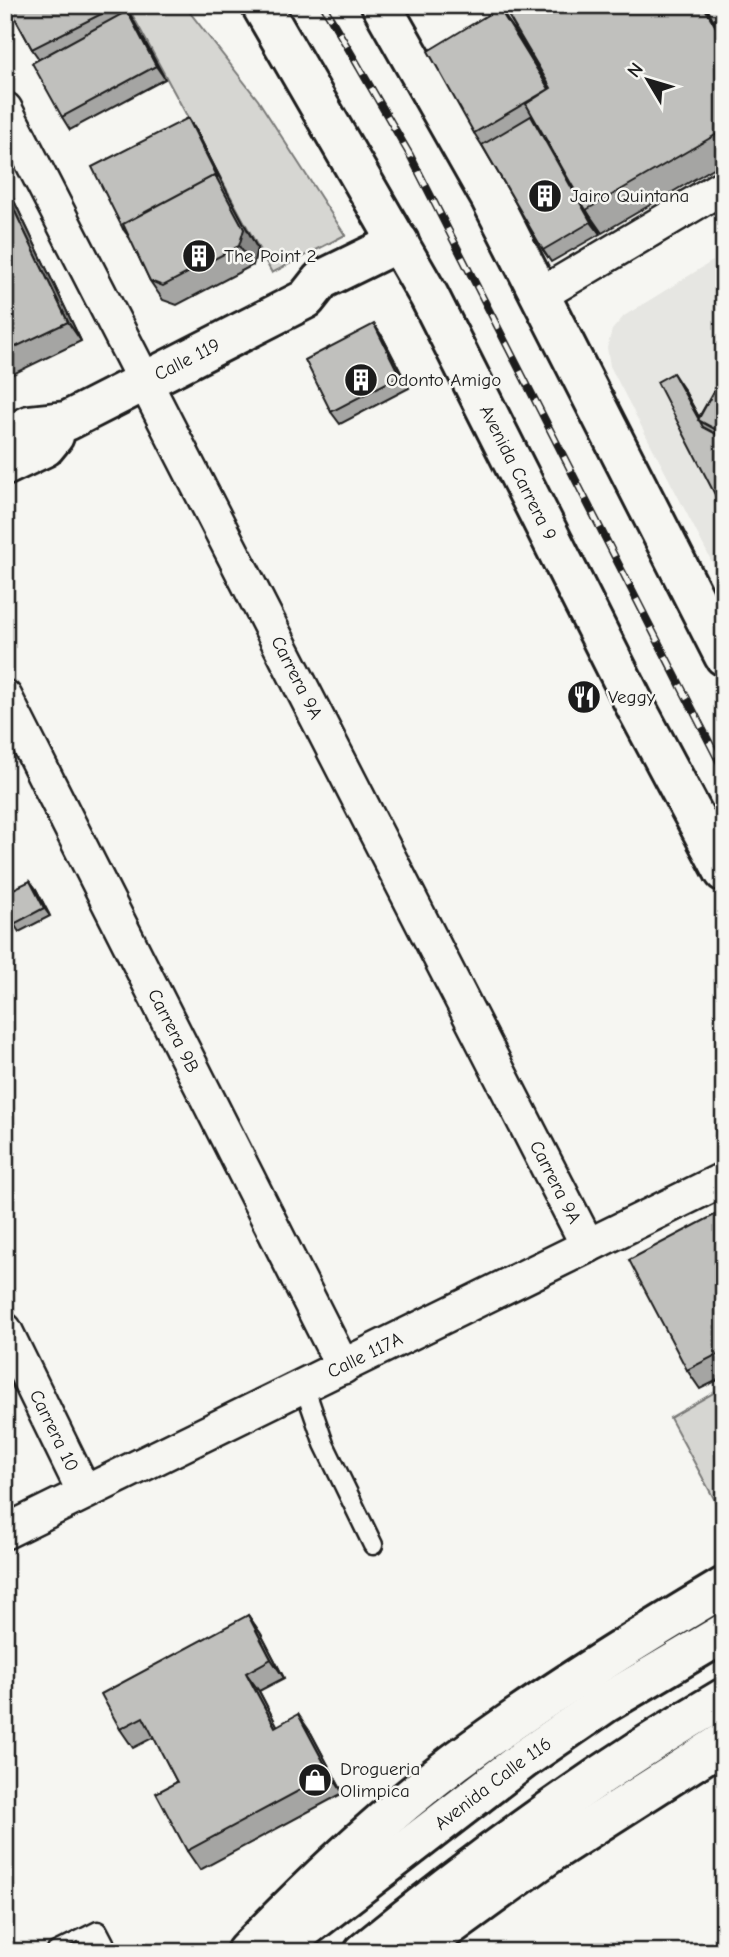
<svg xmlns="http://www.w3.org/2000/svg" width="729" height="1957" font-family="'Comic Neue',sans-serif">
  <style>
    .built { fill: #e6e6e2 }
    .green { fill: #d6d6d2; stroke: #797977; stroke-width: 2 }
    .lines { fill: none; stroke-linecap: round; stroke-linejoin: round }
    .service-casing { stroke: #1c1c1c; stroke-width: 23 }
    .minor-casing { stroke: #1c1c1c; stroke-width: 38 }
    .tertiary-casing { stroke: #1c1c1c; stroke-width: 44 }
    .primary-casing { stroke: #1c1c1c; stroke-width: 44 }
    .service { stroke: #f6f6f2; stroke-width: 18 }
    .minor { stroke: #f6f6f2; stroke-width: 33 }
    .tertiary { stroke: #f6f6f2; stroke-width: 38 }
    .primary { stroke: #f6f6f2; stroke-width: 38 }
    .rail-casing { stroke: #1c1c1c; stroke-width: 8 }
    .rail { stroke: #f6f6f2; stroke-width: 5; stroke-dasharray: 16; stroke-linecap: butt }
    .wall { fill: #a5a5a3; stroke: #1c1c1c; stroke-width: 2 }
    .shaded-wall { fill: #868684; stroke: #1c1c1c; stroke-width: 2 }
    .building { fill: #c0c0bd; stroke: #1c1c1c; stroke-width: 2 }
    .labels { text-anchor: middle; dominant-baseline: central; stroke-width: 5; stroke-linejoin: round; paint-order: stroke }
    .poi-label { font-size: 19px; fill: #1c1c1c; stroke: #f6f6f2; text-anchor: start }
    .street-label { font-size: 19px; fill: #1c1c1c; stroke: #f6f6f2 }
  </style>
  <rect width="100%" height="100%" fill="#f6f6f2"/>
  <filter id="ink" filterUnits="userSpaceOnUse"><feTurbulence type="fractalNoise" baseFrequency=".0143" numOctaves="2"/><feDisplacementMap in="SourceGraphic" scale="14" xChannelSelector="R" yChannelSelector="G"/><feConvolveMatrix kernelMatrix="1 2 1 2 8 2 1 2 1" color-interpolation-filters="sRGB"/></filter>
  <g filter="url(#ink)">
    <!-- built -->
    <path class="built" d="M724 254V585L610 366 607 348 612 330 624 316Z"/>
    <!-- green -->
    <path class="green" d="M127 5H184L258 100 345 235 272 273Z
      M724 1387V1517L670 1418Z"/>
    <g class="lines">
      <!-- service casing -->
      <g class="service-casing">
        <path id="service" d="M304 1386 324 1444 373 1545
          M56 1952 98 1931 109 1952"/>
      </g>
      <!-- minor casing -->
      <g class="minor-casing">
        <g id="minor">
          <path id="s1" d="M5 109 588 1246"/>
          <path d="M540 295 724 186"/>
          <path id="s2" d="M5 697 343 1367"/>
          <path id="s3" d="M5 1330 84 1492"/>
          <path id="s4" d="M5 1532 724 1179"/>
        </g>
      </g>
      <!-- tertiary casing -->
      <g class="tertiary-casing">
        <g id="tertiary">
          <path id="s5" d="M5 437 30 425 67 421 306 299 321 280 399 242"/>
          <path d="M5 466 45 447 54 436"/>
        </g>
      </g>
      <!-- primary casing -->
      <g class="primary-casing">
        <g id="primary">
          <path id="s6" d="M261 5 429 296 636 707 724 872"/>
          <path d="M381 5 491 199 724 656"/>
          <path id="s7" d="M275 1951 524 1759 604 1704 724 1633"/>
          <path d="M246 1952C311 1884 380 1819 455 1762 541 1698 632 1642 724 1587"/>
          <path d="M364 1952C478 1859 597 1772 724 1698"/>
          <path d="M414 1952 552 1852 724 1742"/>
        </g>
      </g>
      <!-- service -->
      <use href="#service" class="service"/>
      <!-- minor -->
      <use href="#minor" class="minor"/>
      <!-- tertiary -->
      <use href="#tertiary" class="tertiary"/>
      <!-- primary -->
      <use href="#primary" class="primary"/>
      <!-- rail casing -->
      <g class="rail-casing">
        <path id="rail" d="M323 5 410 155 724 771"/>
      </g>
      <!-- rail -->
      <use href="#rail" class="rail"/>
    </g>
    <!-- wall -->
    <path class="wall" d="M8 5H125L165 79 70 130 62 117 39 59 32 49Z
      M514 29 550 88 724 37V162L602 233 586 210 538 126 600 234 551 262 543 250 483 147 474 133Z
      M196 130 226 190 257 248 253 265 177 305 163 300 150 281 131 240 123 229Z
      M5 182 81 341 5 378Z
      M382 336 409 388 340 424 331 412Z
      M724 373V512L683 388 699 417Z
      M30 881 36 889 50 916 19 932 14 924Z
      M724 1210V1377L700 1389 687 1370Z
      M248 1615 261 1634 284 1678 259 1691 277 1726 311 1733 343 1793 200 1870 187 1851 177 1782 154 1737 133 1748 120 1729Z"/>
    <!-- shaded-wall -->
    <path class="shaded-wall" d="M123 5H125L165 79 156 66 128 12Z
      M703 5H705L724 37V41Z
      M499 8 514 29 564 110 549 89Z
      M531 116 540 128 600 234 591 222Z
      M188 118 196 130 226 190 257 248 253 265 239 246Z
      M5 182 81 341 68 322 5 191Z
      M374 324 382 336 409 388 400 376Z
      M673 373 683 388 702 423 699 421Z
      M30 881 36 889 50 916 44 908Z
      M248 1615 261 1634 284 1678 271 1659Z
      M246 1673 259 1691 288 1746 275 1727Z
      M298 1714 311 1733 343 1793 330 1774Z"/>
    <!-- building -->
    <path class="building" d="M8 5H119L32 49Z
      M502 5H703L724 41V130L586 210 526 104 551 88Z
      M499 8 549 89 474 133 428 51Z
      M127 11 156 66 62 117 32 63Z
      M531 116 591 222 543 250 482 145Z
      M188 118 218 178 215 175 123 224 125 228 123 229 92 167Z
      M215 175 244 229 239 246 163 286 150 281 123 224Z
      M5 191 68 322 5 352Z
      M374 324 400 376 331 412 305 360Z
      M673 373 703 427 724 438V512L657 382Z
      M724 373V434L698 420Z
      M30 881 44 908 14 924 5 908V893Z
      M724 1210V1351L687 1370 629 1260Z
      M248 1615 271 1659 246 1673 275 1727 298 1714 330 1774 187 1851 156 1793 177 1782 143 1717 120 1729 101 1694Z
      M78 1942 83 1952H57Z"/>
  </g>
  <!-- icons -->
  <defs>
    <g id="building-disc" transform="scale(1.75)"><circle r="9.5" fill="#1c1c1c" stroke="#f6f6f2"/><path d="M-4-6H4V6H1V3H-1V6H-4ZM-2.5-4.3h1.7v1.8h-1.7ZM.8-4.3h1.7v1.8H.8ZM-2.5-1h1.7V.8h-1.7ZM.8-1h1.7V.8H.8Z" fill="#fff"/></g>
    <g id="restaurant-disc" transform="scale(1.75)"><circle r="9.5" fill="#1c1c1c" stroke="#f6f6f2"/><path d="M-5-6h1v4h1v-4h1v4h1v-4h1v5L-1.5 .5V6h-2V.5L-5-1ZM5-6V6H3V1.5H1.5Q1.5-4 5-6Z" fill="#fff"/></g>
    <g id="shop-disc" transform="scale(1.75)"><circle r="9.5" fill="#1c1c1c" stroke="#f6f6f2"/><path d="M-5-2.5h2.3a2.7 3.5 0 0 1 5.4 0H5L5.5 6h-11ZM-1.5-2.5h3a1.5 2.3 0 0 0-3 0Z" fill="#fff"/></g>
  </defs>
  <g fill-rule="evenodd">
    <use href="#building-disc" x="545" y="196"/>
    <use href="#building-disc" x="199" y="256"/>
    <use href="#building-disc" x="361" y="380"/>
    <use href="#restaurant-disc" x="584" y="697"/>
    <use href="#shop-disc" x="315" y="1780"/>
  </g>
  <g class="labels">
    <!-- poi labels -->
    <g class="poi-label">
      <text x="570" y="196">Jairo Quintana</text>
      <text x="224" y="256">The Point 2</text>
      <text x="386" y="380">Odonto Amigo</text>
      <text x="608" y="697">Veggy</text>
      <text x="340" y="1769">Drogueria<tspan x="340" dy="22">Olimpica</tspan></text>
    </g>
    <!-- street labels -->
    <g class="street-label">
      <text stroke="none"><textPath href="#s5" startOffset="200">Calle 119</textPath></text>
      <text stroke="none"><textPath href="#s6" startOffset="534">Avenida Carrera 9</textPath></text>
      <text stroke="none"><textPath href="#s1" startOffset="639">Carrera 9A</textPath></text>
      <text stroke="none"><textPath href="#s2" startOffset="374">Carrera 9B</textPath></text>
      <text stroke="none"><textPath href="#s1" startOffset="1206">Carrera 9A</textPath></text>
      <text stroke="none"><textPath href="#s4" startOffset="401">Calle 117A</textPath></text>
      <text stroke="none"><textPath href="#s3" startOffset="112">Carrera 10</textPath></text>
      <text stroke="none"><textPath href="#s7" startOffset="275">Avenida Calle 116</textPath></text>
    </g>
  </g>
  <!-- margin -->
  <rect width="729" height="1957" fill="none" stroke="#f6f6f2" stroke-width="28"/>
  <rect x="14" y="14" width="701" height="1929" fill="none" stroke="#1c1c1c" stroke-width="2.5" filter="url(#ink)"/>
  <!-- north arrow -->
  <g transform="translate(648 80) rotate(308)" stroke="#f6f6f2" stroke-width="5" paint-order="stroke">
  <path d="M0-5L12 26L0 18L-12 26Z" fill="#1c1c1c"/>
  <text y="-10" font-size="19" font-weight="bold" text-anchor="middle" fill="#1c1c1c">N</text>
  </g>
</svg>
